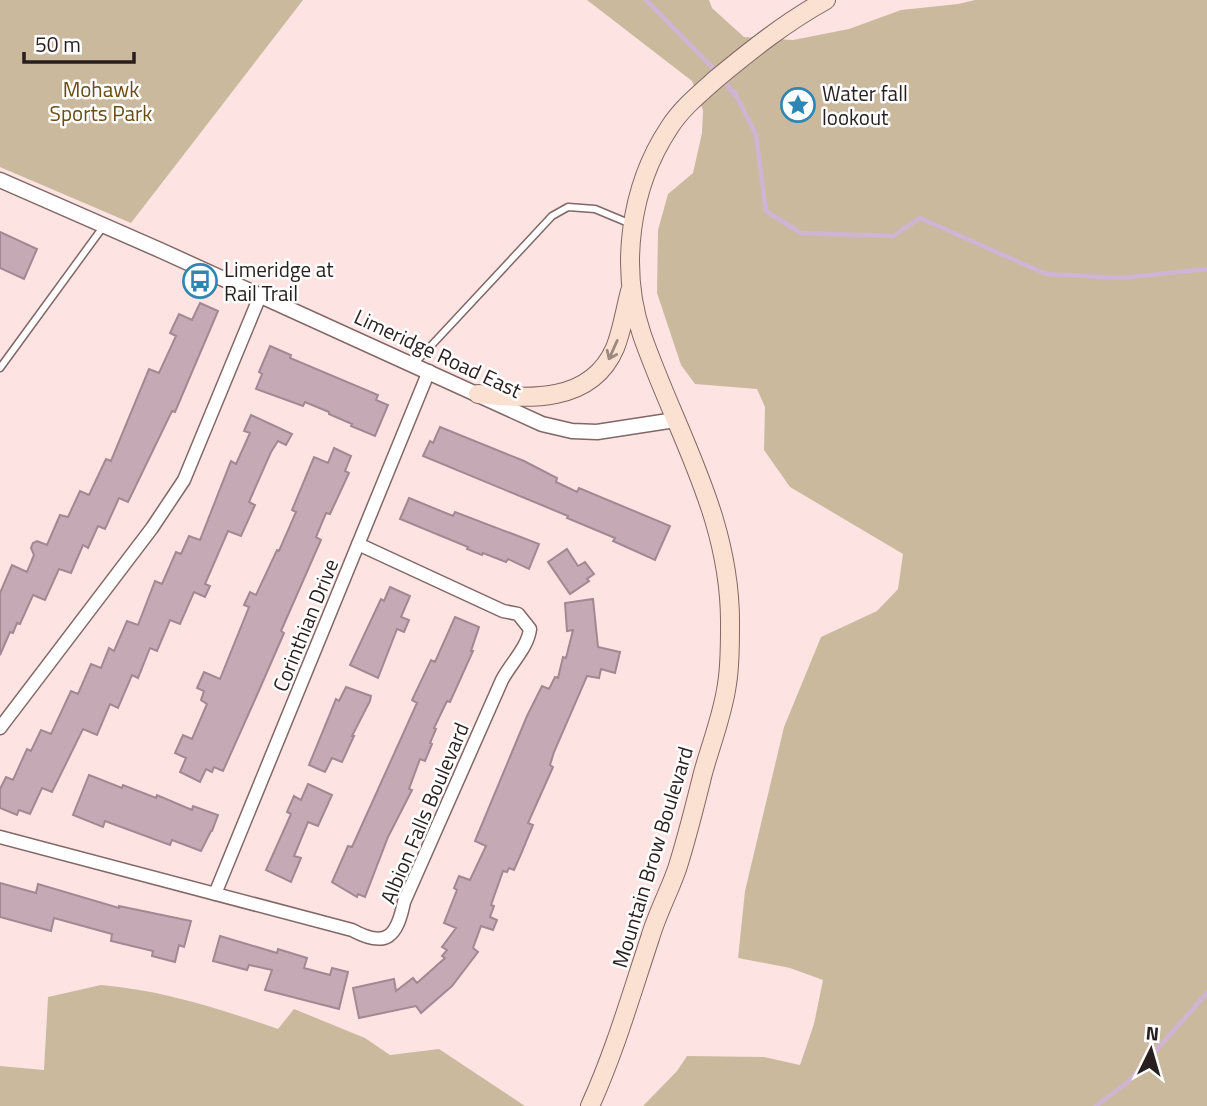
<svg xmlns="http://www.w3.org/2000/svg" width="1207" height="1106" font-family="'Titillium Web',sans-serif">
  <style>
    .green { fill: #cbb99e }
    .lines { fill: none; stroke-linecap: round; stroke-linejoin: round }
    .stream { stroke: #d0b4d3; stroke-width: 4.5 }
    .building { fill: #c5aab5; stroke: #a28893; stroke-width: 2 }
    .service-casing { stroke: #826766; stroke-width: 9 }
    .minor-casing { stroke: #826766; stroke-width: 15 }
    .tertiary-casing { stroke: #826766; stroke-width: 17 }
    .secondary-casing { stroke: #826766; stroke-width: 20 }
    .service { stroke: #fff; stroke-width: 6 }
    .minor { stroke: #fff; stroke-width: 12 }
    .tertiary { stroke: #fff; stroke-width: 14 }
    .secondary { stroke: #fbe1d2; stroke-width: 18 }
    .oneway { stroke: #9c8981 }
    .labels { text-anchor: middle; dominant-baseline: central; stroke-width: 5; stroke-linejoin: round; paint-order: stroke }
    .park-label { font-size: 21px; fill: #6b4c12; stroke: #fff }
    .poi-label { font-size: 21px; fill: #291e1e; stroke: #fff; text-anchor: start }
    .street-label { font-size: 21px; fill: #291e1e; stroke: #fff }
  </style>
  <rect width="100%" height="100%" fill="#fde4e3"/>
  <!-- green -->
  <path class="green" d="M0 0H303L131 223 0 167Z
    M587 0H709L712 8 744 37 793 40 849 29 901 10 958 4 975 0H1207V1106H643L677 1071 687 1056 764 1057 800 1065 814 1024 823 980 790 968 738 958 745 891 784 727 821 637 877 611 898 589 903 554 790 487 764 450 765 407 757 389 695 384 681 365 657 293 658 230 668 194 693 173 702 133 703 110 692 81Z
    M101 985C162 990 220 1009 278 1029L294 1009 365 1038 390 1055 439 1049 525 1106H0V1066L44 1070 48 997Z"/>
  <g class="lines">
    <!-- stream -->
    <path class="stream" d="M646 0 717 72
      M723 78 734 95V91L756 135 766 211 801 233 893 236 920 218 1046 274 1123 278 1207 269
      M1096 1106 1128 1082 1207 993"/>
  </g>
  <!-- building -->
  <path class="building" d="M0 232 37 249 24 279 0 268Z
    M200 303 218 311 175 412 172 411 128 502 119 498 105 529 98 526 88 548 83 545 71 573 59 569 45 600 33 595 20 624 17 623 13 633 10 632 0 655V593L12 565 27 572 34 555 31 548 33 543 37 541 47 545 60 515 68 517 80 491 89 495 106 459 111 461 149 369 159 373 176 336 170 333 179 314 192 320Z
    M270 346 291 355 290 358 378 395 376 400 388 405 375 436 351 426 352 424 329 414V412L305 402 303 406 256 389 262 374 259 372Z
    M251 415 292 434 286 445 278 441 271 452 249 502 255 505 241 536 228 531 205 584 210 586 205 597 194 592 180 624 170 620 157 651 150 648 138 678 132 675 118 708 110 704 97 735 83 729 52 792 42 788 30 814 19 810 17 815 0 808V789L6 777 13 780 27 749 31 751 41 730 51 734 71 691 78 694 91 664 101 668 109 648 114 651 127 621 138 625 155 581 162 584 176 552 181 554 189 536 200 540 231 461 236 464 250 433 244 431Z
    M440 427 524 461 557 478 556 482 577 492 579 488 670 526 655 560 613 541 615 538 567 518 568 516 423 456 430 441 433 443Z
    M334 448 351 456 345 471 349 473 330 514 326 513 316 537 321 540 281 631 284 633 257 695 223 771 214 767 212 772 206 769 200 782 180 772 186 758 175 753 183 735 192 739 207 704 201 700 204 691 197 688 204 672 220 679 249 607 244 605 250 592 256 595 277 550 279 551 296 512 292 510 314 457 328 463Z
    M409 498 453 516 455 512 539 544 529 569 508 559 506 562 483 553 482 555 467 549 468 547 400 519Z
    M567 549 578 566 585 562 594 574 587 579 589 581 570 594 548 562Z
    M390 587 410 596 401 617 409 620 404 632 397 629 378 678 350 665 381 599 384 601Z
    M593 599 598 647 620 652 615 673 601 669 599 678 587 676 554 752 550 765 553 767 528 823 533 825 521 854 514 870 509 868 507 872 503 871 491 905 494 906 490 917 497 920 493 930 481 926 473 948 478 952 452 986 421 1013 416 1006 359 1018 353 988 394 979 396 991 413 978 417 983 445 958 442 956 447 950 442 947 456 928 444 923 457 890 454 888 459 876 470 880 486 846 475 841 527 716 542 686 549 689 555 677 558 678 563 657 566 658 573 630 567 631 565 603Z
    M455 617 479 627 471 651H473L450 702 447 701 434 728 436 729 430 743 432 744 425 761 420 759 409 789 412 790 388 837 365 897 358 894 357 897 332 882 348 846 352 847 417 703 412 700 431 660 435 662Z
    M346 687 371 696 370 701 352 736H354L342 762 332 758 325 772 309 765 336 699 339 701Z
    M89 775 122 788 123 785 156 798 157 795 192 810 193 806 218 815 212 831H211L201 851 172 840 170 845 105 821 103 827 73 815Z
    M308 784 332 795 318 826 308 822 294 856 301 858 291 882 266 870 291 814 287 812 294 796 301 800Z
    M0 883 36 893 38 884 119 908V906L191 921 184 947 179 945 175 962 152 956 153 951 111 941 112 934 54 918 51 931 0 917Z
    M220 936 277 953 278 949 307 958 304 968 330 975 332 968 348 972 339 1009 265 990 272 970 249 965 247 970 213 961Z"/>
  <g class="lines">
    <!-- service casing -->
    <g class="service-casing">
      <path id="service" d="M414 364 552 216 568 207 595 209 631 224
        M0 368 103 227"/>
    </g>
    <!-- minor casing -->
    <g class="minor-casing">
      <path id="minor" d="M0 728 152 528 184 480 260 296
        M0 837 352 930C387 949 397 936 404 902L502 680C511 663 528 647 530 629L518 614 503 611 358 544
        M215 894 429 371"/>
    </g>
    <!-- tertiary casing -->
    <g class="tertiary-casing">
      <path id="tertiary" d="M0 180 162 251 542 424 572 431 597 432 675 420"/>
    </g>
    <!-- secondary casing -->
    <g class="secondary-casing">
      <path id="secondary" d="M478 394C528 399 591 404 615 348 622 331 625 310 630 291
        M590 1106C615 1051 631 995 650 938 657 914 669 892 677 869 687 838 695 805 703 773 711 744 723 714 727 684 730 666 730 647 730 628 732 519 677 435 642 335 619 268 630 187 669 128 681 109 699 94 716 79 751 50 786 22 826 0"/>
    </g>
    <!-- service -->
    <use href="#service" class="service"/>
    <!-- minor -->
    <use href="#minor" class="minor"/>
    <!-- tertiary -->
    <use href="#tertiary" class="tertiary"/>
    <!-- secondary -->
    <use href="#secondary" class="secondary"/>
  </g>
  <!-- one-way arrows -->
  <defs><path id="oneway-shaft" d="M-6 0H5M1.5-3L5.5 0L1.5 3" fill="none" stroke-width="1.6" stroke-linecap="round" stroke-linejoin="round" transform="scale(1.75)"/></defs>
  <use class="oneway" href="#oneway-shaft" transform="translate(613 350) rotate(114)"/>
  <!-- icons -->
  <defs>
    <g id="sight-ring" transform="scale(1.75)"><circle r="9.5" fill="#fff" stroke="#2d86b4" stroke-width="1.5"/><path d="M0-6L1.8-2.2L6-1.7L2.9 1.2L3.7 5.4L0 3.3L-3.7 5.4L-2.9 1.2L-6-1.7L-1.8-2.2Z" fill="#2d86b4"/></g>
    <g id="bus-ring" transform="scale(1.75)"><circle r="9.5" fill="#fff" stroke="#2d86b4" stroke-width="1.5"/><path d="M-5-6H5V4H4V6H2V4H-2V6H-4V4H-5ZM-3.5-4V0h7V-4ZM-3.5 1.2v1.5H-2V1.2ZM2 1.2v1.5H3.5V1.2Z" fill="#2d86b4"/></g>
  </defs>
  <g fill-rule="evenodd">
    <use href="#sight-ring" x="798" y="105"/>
    <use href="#bus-ring" x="200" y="281"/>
  </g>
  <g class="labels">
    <!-- park labels -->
    <g class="park-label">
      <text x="101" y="89">Mohawk<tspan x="101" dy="24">Sports Park</tspan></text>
    </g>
    <!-- poi labels -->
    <g class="poi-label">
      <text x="822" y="93">Water fall<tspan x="822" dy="24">lookout</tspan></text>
      <text x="224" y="269">Limeridge at<tspan x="224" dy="24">Rail Trail</tspan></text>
    </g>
    <!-- street labels -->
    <g class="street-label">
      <text transform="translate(438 353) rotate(25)">Limeridge Road East</text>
      <text transform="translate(305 625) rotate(-68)">Corinthian Drive</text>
      <text transform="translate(424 813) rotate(-67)">Albion Falls Boulevard</text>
      <text transform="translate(652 857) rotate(-73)">Mountain Brow Boulevard</text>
    </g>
  </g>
  <!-- north arrow -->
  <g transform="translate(1151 1050) rotate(5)" stroke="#ffffff" stroke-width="5" paint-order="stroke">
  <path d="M0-5L12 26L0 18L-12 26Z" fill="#291e1e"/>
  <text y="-10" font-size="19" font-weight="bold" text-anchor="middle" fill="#291e1e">N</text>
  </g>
  <!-- scale -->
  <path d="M24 52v10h110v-10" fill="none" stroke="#291e1e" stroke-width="3.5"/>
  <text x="35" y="52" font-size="21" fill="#291e1e" stroke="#ffffff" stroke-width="5" paint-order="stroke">50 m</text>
</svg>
